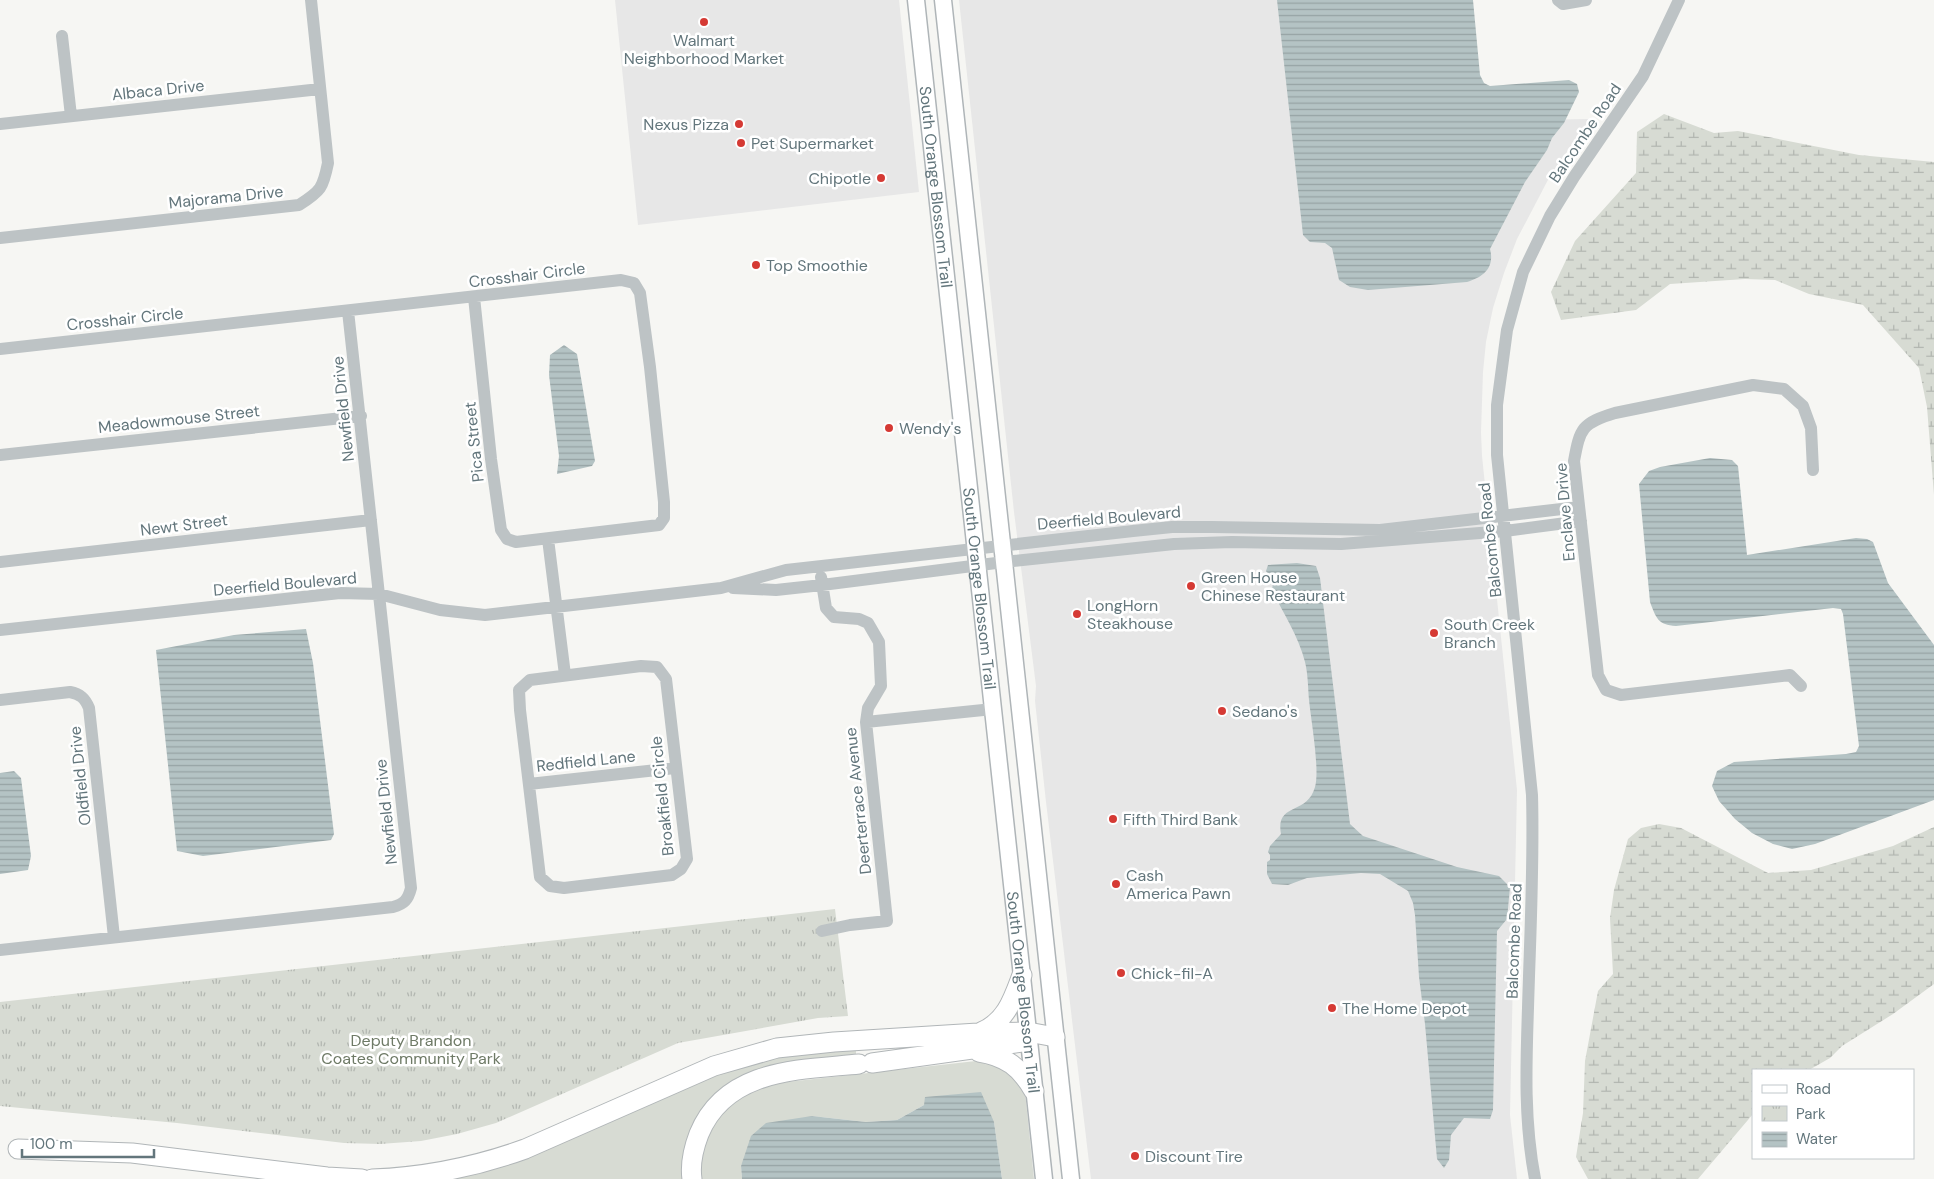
<svg xmlns="http://www.w3.org/2000/svg" width="1934" height="1179" font-family="'DM Sans',sans-serif">
  <style>
    .built { fill: #e7e7e7 }
    .grass { fill: #d7dbd3 }
    .wetland { fill: url(#wetland-marsh) }
    .park { fill: url(#park-tufts) }
    .water { fill: url(#water-rules) }
    .lines { fill: none; stroke-linecap: round; stroke-linejoin: round }
    .major-casing { stroke: #afb5b8; stroke-width: 19 }
    .highway-casing { stroke: #b1b6b8; stroke-width: 21 }
    .minor { stroke: #bdc3c5; stroke-width: 12 }
    .major { stroke: #fff; stroke-width: 16 }
    .highway { stroke: #fff; stroke-width: 19 }
    .poi-dot { fill: #d53a34; stroke: #fff; stroke-width: 2 }
    .labels { text-anchor: middle; dominant-baseline: central; stroke-width: 5; stroke-linejoin: round; paint-order: stroke }
    .poi-label { font-size: 16px; fill: #63767c; stroke: #fff; text-anchor: start }
    .street-label { font-size: 16px; fill: #63767c; stroke: #fff }
    .park-label { font-size: 16px; fill: #6e7a66; stroke: #fff }
  </style>
  <defs>
    <pattern id="wetland-marsh" width="20" height="14" patternUnits="userSpaceOnUse" patternTransform="scale(1.25)"><rect width="20" height="14" fill="#d7dbd3"/><path d="M1 5h8M5 5V1M11 12h8M15 12V8" fill="none" stroke="#b2b6b0"/></pattern>
    <pattern id="park-tufts" width="24" height="20" patternUnits="userSpaceOnUse" patternTransform="scale(1.25)"><rect width="24" height="20" fill="#d7dbd3"/><path d="M3 7l-1-3M5 7V3M7 7l1-3M15 17l-1-3M17 17v-4M19 17l1-3" fill="none" stroke="#b2b6b0"/></pattern>
    <pattern id="water-rules" width="6" height="5" patternUnits="userSpaceOnUse" patternTransform="scale(1.25)"><rect width="6" height="5" fill="#b4c3c4"/><path d="M0 2.5h6" fill="none" stroke="#96a3a4"/></pattern>
  </defs>
  <rect width="100%" height="100%" fill="#f6f6f3"/>
  <!-- built -->
  <path class="built" d="M615 0H899L919 192 638 225Z
    M959 0H1318L1332 123 1590 119 1550 176 1517 239 1504 273 1493 308 1486 342 1483 372 1481 432 1482 456 1517 790 1510 1115 1517 1179H1091L1046 802 1035 701 1036 686 1014 512Z"/>
  <!-- grass -->
  <path class="grass" d="M856 1045V1055L773 1066 735 1081 685 1179H421L733 1063Z
    M985 1060 1000 1061 1025 1092 1034 1179H1002L994 1122 924 1105 897 1120 866 1122 812 1116 741 1165 742 1179H701C697 1125 736 1089 787 1082Z"/>
  <!-- wetland -->
  <path class="wetland" d="M1664 114 1714 133 1738 131 1859 155 1934 162V495L1927 407 1919 368 1863 305 1809 294 1775 280 1745 279 1670 284 1636 310 1561 320 1551 292 1575 241 1636 173 1637 132Z
    M1659 824 1681 828 1768 873 1811 870 1893 846 1934 827V984L1893 1014 1842 1046 1830 1058 1809 1070H1753V1114L1698 1179H1588L1576 1157 1583 1113 1585 1061 1598 991 1613 974 1610 918 1614 890 1628 839 1641 828Z"/>
  <!-- park -->
  <path class="park" d="M835 909 848 1016 818 1018 678 1043 496 1123 457 1134 421 1141 380 1144 344 1143 177 1123 0 1106V1002Z"/>
  <!-- water -->
  <path class="water" d="M1277 0H1473L1480 75 1484 83 1490 86 1569 80 1577 84 1579 92 1564 123 1552 138 1547 150 1525 182 1490 249C1495 268 1483 277 1467 282L1368 290 1350 287 1339 280 1332 248 1325 243 1310 242 1303 235Z
    M564 345 577 354 595 461 592 466 557 474 559 456 549 375 550 355Z
    M1710 458 1732 460 1738 466 1747 555 1856 538 1867 539 1873 542 1888 583 1934 645V800L1815 844 1792 849 1773 844 1752 833 1735 819 1719 801 1712 786 1717 771 1734 762 1846 754 1856 752 1859 746 1843 614 1841 609 1833 608 1676 626C1658 625 1656 618 1650 602L1639 484 1649 471 1660 467Z
    M1297 563 1316 566 1320 578 1350 824 1363 836 1457 867 1499 876 1510 887 1507 919 1497 931 1493 1110 1490 1119 1464 1118 1451 1135 1449 1160 1444 1168 1437 1159 1425 1024 1419 977 1415 915 1413 903 1408 891 1380 874 1361 873 1307 878 1288 885 1272 884 1267 874V862L1270 860V855L1268 852 1270 846 1281 834C1275 802 1307 816 1315 787 1320 770 1311 720 1309 700 1308 688 1308 674 1305 662 1299 637 1283 613 1272 590L1273 583 1266 571 1268 565Z
    M306 629 313 663 334 834 331 840 203 856 177 851 156 650 234 635Z
    M14 771 21 778 31 856 28 870 0 874V773Z
    M981 1092 994 1122 1002 1179H742L741 1166 751 1136 766 1123 812 1116 866 1122 897 1120 924 1105 925 1097Z"/>
  <g class="lines">
    <!-- major casing -->
    <g class="major-casing">
      <g id="major">
        <path id="s1" d="M916 0 1044 1179"/>
        <path d="M943 0 1071 1179"/>
      </g>
    </g>
    <!-- highway casing -->
    <g class="highway-casing">
      <path id="highway" d="M981 1032C1006 1022 1013 999 1022 975
        M979 1052C1006 1056 1021 1068 1034 1091
        M872 1063 1022 1042
        M18 1149 132 1153 327 1177 362 1179
        M372 1179C425 1177 475 1167 525 1149L714 1066 777 1048 834 1042 978 1033 1028 1032 1055 1037
        M692 1179C690 1165 694 1147 699 1134 726 1068 800 1070 859 1064"/>
    </g>
    <!-- minor -->
    <path class="minor" d="M1558 0 1563 4 1586 0
      M62 36 71 116
      M0 124 320 89
      M0 238 299 205C321 191 323 188 328 163L311 0
      M0 349 621 280 634 283 640 293 650 367 664 502V518L659 525 516 542 507 539 501 530 491 459 474 297
      M0 455 361 416
      M548 539 565 675
      M0 562 371 520
      M821 577 826 608 834 617 859 619 868 623 879 642 881 686 868 708 866 722 887 921 850 925 822 931
      M733 588 776 590 822 585 1004 562 1174 544 1232 542 1341 544 1505 531 1581 521
      M0 630 340 593 379 594 440 610 485 615 721 588 786 570 1133 531 1172 527H1212L1380 530 1579 507
      M641 666 657 667 666 679 687 859 681 869 672 875 564 888 550 886 540 877 520 710 519 690 530 680Z
      M1801 686 1790 675 1621 695 1606 690 1598 675 1574 461C1580 428 1582 423 1615 413L1753 385 1784 389 1803 406 1811 428 1813 470
      M0 700 70 692C80 694 85 698 89 708L114 937
      M866 722 993 709
      M529 784 675 768
      M0 950 393 907C404 904 408 900 411 888L348 311
      M1535 1179C1524 1122 1526 1066 1528 1008 1530 937 1534 866 1532 795L1497 455V405L1507 330 1523 272 1550 216 1574 177 1643 76 1679 0"/>
    <!-- major -->
    <use href="#major" class="major"/>
    <!-- highway -->
    <use href="#highway" class="highway"/>
  </g>
  <!-- markers -->
  <g class="poi-dot">
    <circle cx="704" cy="22" r="5"/>
    <circle cx="739" cy="124" r="5"/>
    <circle cx="741" cy="143" r="5"/>
    <circle cx="881" cy="178" r="5"/>
    <circle cx="756" cy="265" r="5"/>
    <circle cx="889" cy="428" r="5"/>
    <circle cx="1191" cy="586" r="5"/>
    <circle cx="1077" cy="614" r="5"/>
    <circle cx="1434" cy="633" r="5"/>
    <circle cx="1222" cy="711" r="5"/>
    <circle cx="1113" cy="819" r="5"/>
    <circle cx="1116" cy="884" r="5"/>
    <circle cx="1121" cy="973" r="5"/>
    <circle cx="1332" cy="1008" r="5"/>
    <circle cx="1135" cy="1156" r="5"/>
  </g>
  <g class="labels">
    <!-- poi labels -->
    <g class="poi-label">
      <text x="704" y="40" text-anchor="middle">Walmart<tspan x="704" dy="18">Neighborhood Market</tspan></text>
      <text x="729" y="124" text-anchor="end">Nexus Pizza</text>
      <text x="751" y="143">Pet Supermarket</text>
      <text x="871" y="178" text-anchor="end">Chipotle</text>
      <text x="766" y="265">Top Smoothie</text>
      <text x="899" y="428">Wendy's</text>
      <text x="1201" y="577">Green House<tspan x="1201" dy="18">Chinese Restaurant</tspan></text>
      <text x="1087" y="605">LongHorn<tspan x="1087" dy="18">Steakhouse</tspan></text>
      <text x="1444" y="624">South Creek<tspan x="1444" dy="18">Branch</tspan></text>
      <text x="1232" y="711">Sedano's</text>
      <text x="1123" y="819">Fifth Third Bank</text>
      <text x="1126" y="875">Cash<tspan x="1126" dy="18">America Pawn</tspan></text>
      <text x="1131" y="973">Chick-fil-A</text>
      <text x="1342" y="1008">The Home Depot</text>
      <text x="1145" y="1156">Discount Tire</text>
    </g>
    <!-- street labels -->
    <g class="street-label">
      <text transform="translate(158 90) rotate(-6)">Albaca Drive</text>
      <text transform="translate(1585 133) rotate(-56)">Balcombe Road</text>
      <text stroke="none"><textPath href="#s1" startOffset="188">South Orange Blossom Trail</textPath></text>
      <text transform="translate(226 197) rotate(-6)">Majorama Drive</text>
      <text transform="translate(527 275) rotate(-7)">Crosshair Circle</text>
      <text transform="translate(125 319) rotate(-6)">Crosshair Circle</text>
      <text transform="translate(343 409) rotate(-96)">Newfield Drive</text>
      <text transform="translate(179 419) rotate(-6)">Meadowmouse Street</text>
      <text transform="translate(474 442) rotate(-96)">Pica Street</text>
      <text transform="translate(1565 512) rotate(-95)">Enclave Drive</text>
      <text transform="translate(1109 518) rotate(-5)">Deerfield Boulevard</text>
      <text transform="translate(184 525) rotate(-7)">Newt Street</text>
      <text transform="translate(1490 540) rotate(-96)">Balcombe Road</text>
      <text transform="translate(285 584) rotate(-5)">Deerfield Boulevard</text>
      <text stroke="none"><textPath href="#s1" startOffset="592">South Orange Blossom Trail</textPath></text>
      <text transform="translate(586 761) rotate(-6)">Redfield Lane</text>
      <text transform="translate(80 776) rotate(-96)">Oldfield Drive</text>
      <text transform="translate(662 796) rotate(-96)">Broakfield Circle</text>
      <text transform="translate(858 801) rotate(-96)">Deerterrace Avenue</text>
      <text transform="translate(386 812) rotate(-96)">Newfield Drive</text>
      <text transform="translate(1514 941) rotate(-88)">Balcombe Road</text>
      <text stroke="none"><textPath href="#s1" startOffset="998">South Orange Blossom Trail</textPath></text>
    </g>
    <!-- park labels -->
    <g class="park-label">
      <text x="411" y="1040">Deputy Brandon<tspan x="411" dy="18">Coates Community Park</tspan></text>
    </g>
  </g>
  <!-- legend -->
  <rect x="1752" y="1069" width="162" height="90" fill="#ffffff" stroke="#c1c8cb"/>
  <rect x="1762" y="1085" width="25" height="8" fill="#ffffff" stroke="#c1c8cb"/>
  <text x="1796" y="1094" font-size="15" fill="#63767c">Road</text>
  <rect x="1762" y="1106" width="25" height="15" fill="url(#park-tufts)" stroke="#c1c8cb"/>
  <text x="1796" y="1119" font-size="15" fill="#63767c">Park</text>
  <rect x="1762" y="1132" width="25" height="15" fill="url(#water-rules)" stroke="#c1c8cb"/>
  <text x="1796" y="1144" font-size="15" fill="#63767c">Water</text>
  <!-- scale -->
  <path d="M22 1149v8h132v-8" fill="none" stroke="#63767c" stroke-width="2.5"/>
  <text x="30" y="1149" font-size="15" fill="#63767c" stroke="#ffffff" stroke-width="4" paint-order="stroke">100 m</text>
</svg>
